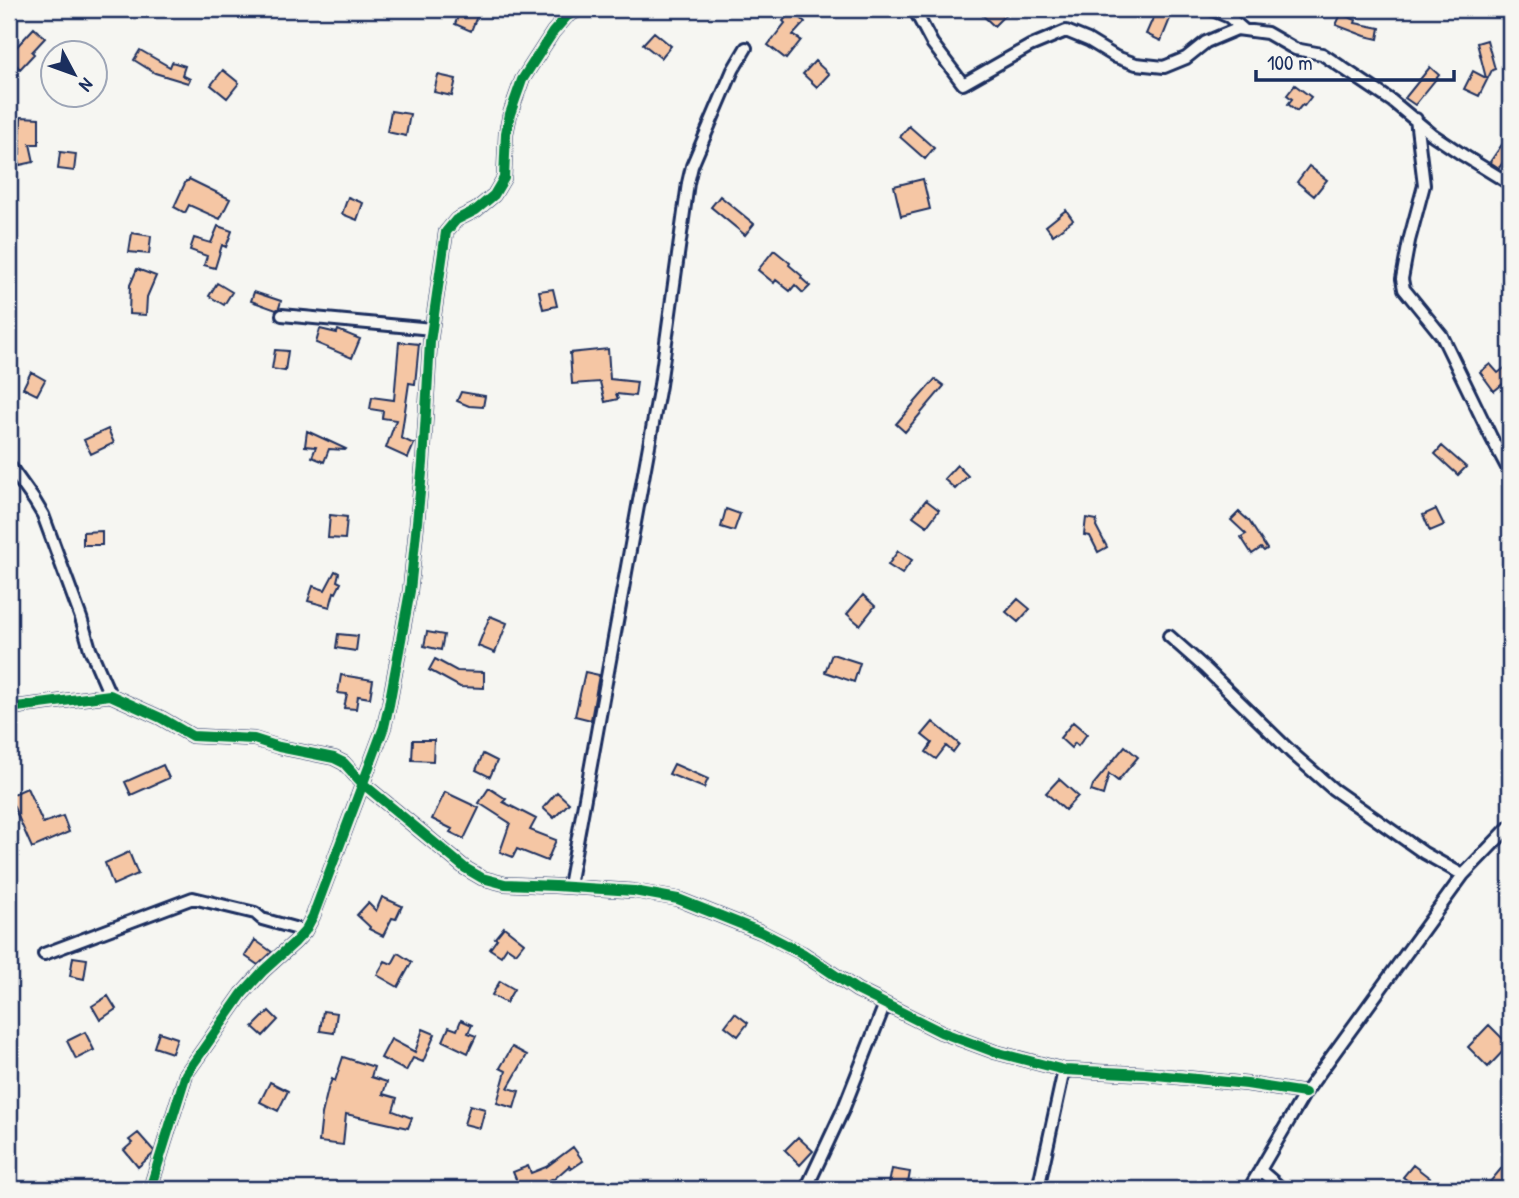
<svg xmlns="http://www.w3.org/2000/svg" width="1519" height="1198" font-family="'Patrick Hand',sans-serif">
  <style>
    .building { fill: #f5c6a4; stroke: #1b2f5e; stroke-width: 2 }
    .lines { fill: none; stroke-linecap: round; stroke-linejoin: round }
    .street-casing { stroke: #1b2f5e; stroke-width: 16 }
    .street { stroke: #f6f6f2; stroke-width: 10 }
    .cycleway-casing { stroke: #f6f6f2; stroke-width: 15 }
    .cycleway { stroke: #00873e; stroke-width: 10 }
  </style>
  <rect width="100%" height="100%" fill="#f6f6f2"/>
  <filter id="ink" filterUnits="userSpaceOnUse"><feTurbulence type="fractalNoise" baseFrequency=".0143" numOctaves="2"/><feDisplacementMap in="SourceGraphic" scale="14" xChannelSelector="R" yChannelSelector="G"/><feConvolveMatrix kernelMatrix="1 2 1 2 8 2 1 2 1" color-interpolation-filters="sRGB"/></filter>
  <g filter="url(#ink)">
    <!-- building -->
    <path class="building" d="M461 9H473L479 11 471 31 455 24Z
      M976 9H1011L994 26Z
      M1157 9H1174L1161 41 1146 34Z
      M792 10 805 22 793 35 801 40 786 59 768 45 785 23 783 21Z
      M1341 14 1356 20 1355 23 1380 28 1378 39 1365 36 1336 25Z
      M34 28 45 38 32 52 34 54 20 69 9 58V55Z
      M654 32 671 46 661 58 643 44Z
      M1487 40 1495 69 1492 70 1479 96 1464 89 1473 71 1486 78 1477 43Z
      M140 50 170 67 172 62 185 66 182 75 190 79 188 83 155 73 134 60Z
      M815 61 829 74 817 87 803 74Z
      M1430 67 1439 75 1415 105 1405 98Z
      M223 70 239 83 227 98 211 85Z
      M438 75 456 79 452 96 434 92Z
      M1295 85 1311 97 1304 106 1302 105 1297 111 1288 104 1292 99 1287 95Z
      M391 111 410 114 406 136 387 132Z
      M21 117 39 118V144H30L34 162 20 165 18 155H20Z
      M909 126 934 148 925 159 900 137Z
      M1510 133V152L1499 168 1490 162Z
      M60 152 76 154 74 171 58 169Z
      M1309 166 1327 180 1314 196 1297 182Z
      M189 179 230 199 220 219 189 205 185 213 174 207 186 181H188Z
      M923 179 930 209 901 216 894 186Z
      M720 196 754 224 745 235 711 207Z
      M348 197 363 203 357 220 342 214Z
      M1066 210 1073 220 1053 235 1046 226Z
      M218 226 232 231 226 247 222 245 215 268 204 265 207 256 190 250 194 238 211 243Z
      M132 233 151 236 149 254 129 252Z
      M774 250 790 263 789 265 802 276 801 278 810 286 803 293 795 285 790 291 776 280 774 283 758 270Z
      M137 269 156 276 147 297 146 315 129 314 130 285Z
      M217 283 232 292 224 305 209 296Z
      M553 289 557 306 543 309 539 291Z
      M254 292 281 301 279 308 276 310 251 301Z
      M320 329 337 333 338 330 360 339 352 358 316 343Z
      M399 342 419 344 415 384 409 383 401 438 414 444 408 458 386 448 396 420 382 418 383 411 370 409 372 397 394 400Z
      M608 349 610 379 637 382 635 396 616 394 618 399 605 402 600 382 572 384 570 353Z
      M275 350 288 351 285 371 272 369Z
      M1490 364 1498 373 1506 367 1510 372V378L1494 391 1480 372Z
      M31 372 45 380 37 395 23 388Z
      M935 379 944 386 905 432 896 424Z
      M461 392 485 396 483 407 469 406 457 401Z
      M108 429 114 443 91 454 84 440Z
      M307 431 346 449 345 450 329 449 324 462 312 457 316 447 305 446Z
      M1442 446 1466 467 1458 475 1435 454Z
      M957 465 968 476 955 489 944 479Z
      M926 500 939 510 927 526 913 516Z
      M726 509 740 514 734 531 721 527Z
      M1436 509 1444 525 1430 531 1423 515Z
      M1239 512 1249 521 1267 549 1264 551 1261 548 1252 554 1241 537 1246 534 1231 520Z
      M330 515 347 517 345 539 328 538Z
      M1086 518 1097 520 1096 526 1107 547 1098 552 1090 536 1084 535Z
      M102 531V545H83V532Z
      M898 551 912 560 902 574 888 565Z
      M335 571 339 573 337 581 341 583 336 593 334 592 330 607 308 601 313 586 325 590Z
      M863 595 875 606 860 625 847 614Z
      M1018 599 1030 609 1018 622 1006 612Z
      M490 616 507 623 495 653 478 646Z
      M427 632 444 635 441 650 424 646Z
      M338 634 358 636 356 651 336 648Z
      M832 654 860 663 854 682 825 672Z
      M435 659 457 671 484 672V688L460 687 429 670Z
      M585 672 599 675 591 720 575 716Z
      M341 675 373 680 370 698 358 696 356 709 344 708 347 694 338 693Z
      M933 722 959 744 953 752 946 746 936 759 926 752 932 743 922 735Z
      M1073 722 1087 734 1078 746 1075 743 1071 748 1060 738Z
      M413 740H434L433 761 412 760Z
      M1125 746 1138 757 1118 781 1109 774 1103 795 1091 791 1093 785Z
      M483 754 497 761 490 777 476 770Z
      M674 764 708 779 704 788 669 774Z
      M163 765 169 778 131 795 125 782Z
      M1059 779 1078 796 1065 810 1046 793Z
      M27 788 43 823 63 816 69 832 32 848 9 796Z
      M489 788 506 799 503 802 536 819 530 830 556 840 547 861 517 849 513 857 500 852 510 823 479 803Z
      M445 792 479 808 464 839 450 832 452 829 432 819Z
      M557 792 569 803 554 818 543 808Z
      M129 852 138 874 113 885 105 863Z
      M382 897 402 906 396 919 392 918 383 936 369 929 370 927 357 915 368 903 376 911Z
      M504 927 524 943 516 953 507 947 501 956 490 949 497 939 495 938Z
      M255 940 272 952 258 965 245 956Z
      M398 953 412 962 398 987 377 975 385 961 392 964Z
      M73 957 87 959 84 979 70 976Z
      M500 981 514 989 506 1003 492 995Z
      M108 996 116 1009 100 1020 92 1006Z
      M269 1011 278 1020 263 1036 253 1027Z
      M323 1011 337 1013 334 1033 320 1031Z
      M735 1013 748 1023 738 1036 725 1026Z
      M461 1020 472 1025 468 1033 476 1036 468 1053 443 1041 449 1027 457 1030Z
      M1489 1025 1509 1045 1488 1067 1468 1047Z
      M423 1029 435 1034 423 1062 413 1058 406 1071 381 1058 391 1039 415 1052Z
      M85 1032 94 1050 76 1059 67 1041Z
      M159 1032 177 1038 172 1053 154 1047Z
      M512 1047 527 1055 508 1088 519 1091 514 1108 497 1103 506 1071 500 1068Z
      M343 1057 374 1067 371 1077 387 1082 383 1094 397 1098 393 1111 412 1118 408 1128 346 1114 343 1145 319 1142 322 1114 328 1089 332 1079 335 1081Z
      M270 1082 288 1091 278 1111 260 1102Z
      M470 1105 485 1109 480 1128 464 1124Z
      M138 1133 154 1151 153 1154 138 1167 124 1150 132 1143 129 1140Z
      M798 1137 813 1151 800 1165 785 1150Z
      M573 1147 583 1161 571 1169 569 1166 553 1180 552 1179 527 1189H520L513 1172 528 1166 531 1173 546 1167Z
      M1510 1158V1189H1497L1489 1183Z
      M1413 1165 1444 1189H1418L1403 1177Z
      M892 1169 910 1172 907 1189H888Z"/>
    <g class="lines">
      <!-- street casing -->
      <g class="street-casing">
        <path id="street" d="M914 9 932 43 963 84 1030 46 1066 31 1088 40 1116 57 1136 64 1164 67 1186 58 1206 42 1237 29 1267 33 1295 49 1322 54 1392 101 1433 135 1463 155 1510 184
          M1210 9 1229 17 1244 30
          M1416 119 1424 185 1409 241 1402 279 1404 289 1442 336 1491 437 1510 473
          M282 315 432 329
          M9 465 34 500 43 515 81 618 90 649 110 695
          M1169 636 1204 667 1292 753 1333 789 1424 853 1463 875
          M9 708 110 695 161 718 192 736 254 739 279 747 334 758 344 763 362 783 465 868 482 878 505 884 555 886 634 891 678 899 761 932 802 953 857 990 941 1032 995 1052 1064 1070 1146 1074 1247 1084 1305 1093
          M569 886 660 385 688 183 692 166 733 70 746 48
          M44 954 193 898 255 913 262 919 305 931
          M1260 1170 1282 1189
          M150 1189 186 1074 242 994 263 971 295 942 305 931 313 916 384 727 389 705 410 591 423 463 430 342 446 232 456 220 476 210 494 195 504 178 506 133 510 114 522 80 553 32 567 16 580 9
          M806 1189 843 1110 885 1004
          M1038 1189 1064 1070
          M1249 1189 1305 1093 1463 875 1510 826"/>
      </g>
      <!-- street -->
      <use href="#street" class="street"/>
      <!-- cycleway casing -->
      <g class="cycleway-casing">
        <path id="cycleway" d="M9 708 110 695 161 718 192 736 254 739 279 747 334 758 344 763 362 783 465 868 482 878 505 884 555 886 634 891 678 899 761 932 802 953 857 990 941 1032 995 1052 1064 1070 1146 1074 1247 1084 1305 1093
          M150 1189 186 1074 242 994 263 971 295 942 305 931 313 916 384 727 389 705 410 591 423 463 430 342 446 232 456 220 476 210 494 195 504 178 506 133 510 114 522 80 553 32 567 16 580 9"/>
      </g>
      <!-- cycleway -->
      <use href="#cycleway" class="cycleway"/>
    </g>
  </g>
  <!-- margin -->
  <rect width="1519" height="1198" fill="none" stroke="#f6f6f2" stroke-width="35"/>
  <rect x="18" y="18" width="1484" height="1163" fill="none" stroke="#1b2f5e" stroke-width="2.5" filter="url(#ink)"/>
  <!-- north arrow -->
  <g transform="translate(74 74) rotate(131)"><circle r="33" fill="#f6f6f2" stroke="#9ea6b7" stroke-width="2"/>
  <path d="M0-5L12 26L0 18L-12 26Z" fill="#1b2f5e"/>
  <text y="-10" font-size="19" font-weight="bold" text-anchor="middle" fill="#1b2f5e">N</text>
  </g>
  <!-- scale -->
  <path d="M1256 70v10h198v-10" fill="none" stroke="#1b2f5e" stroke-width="3.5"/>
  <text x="1267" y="70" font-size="21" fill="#1b2f5e" stroke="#f6f6f2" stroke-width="5" paint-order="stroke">100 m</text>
</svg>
